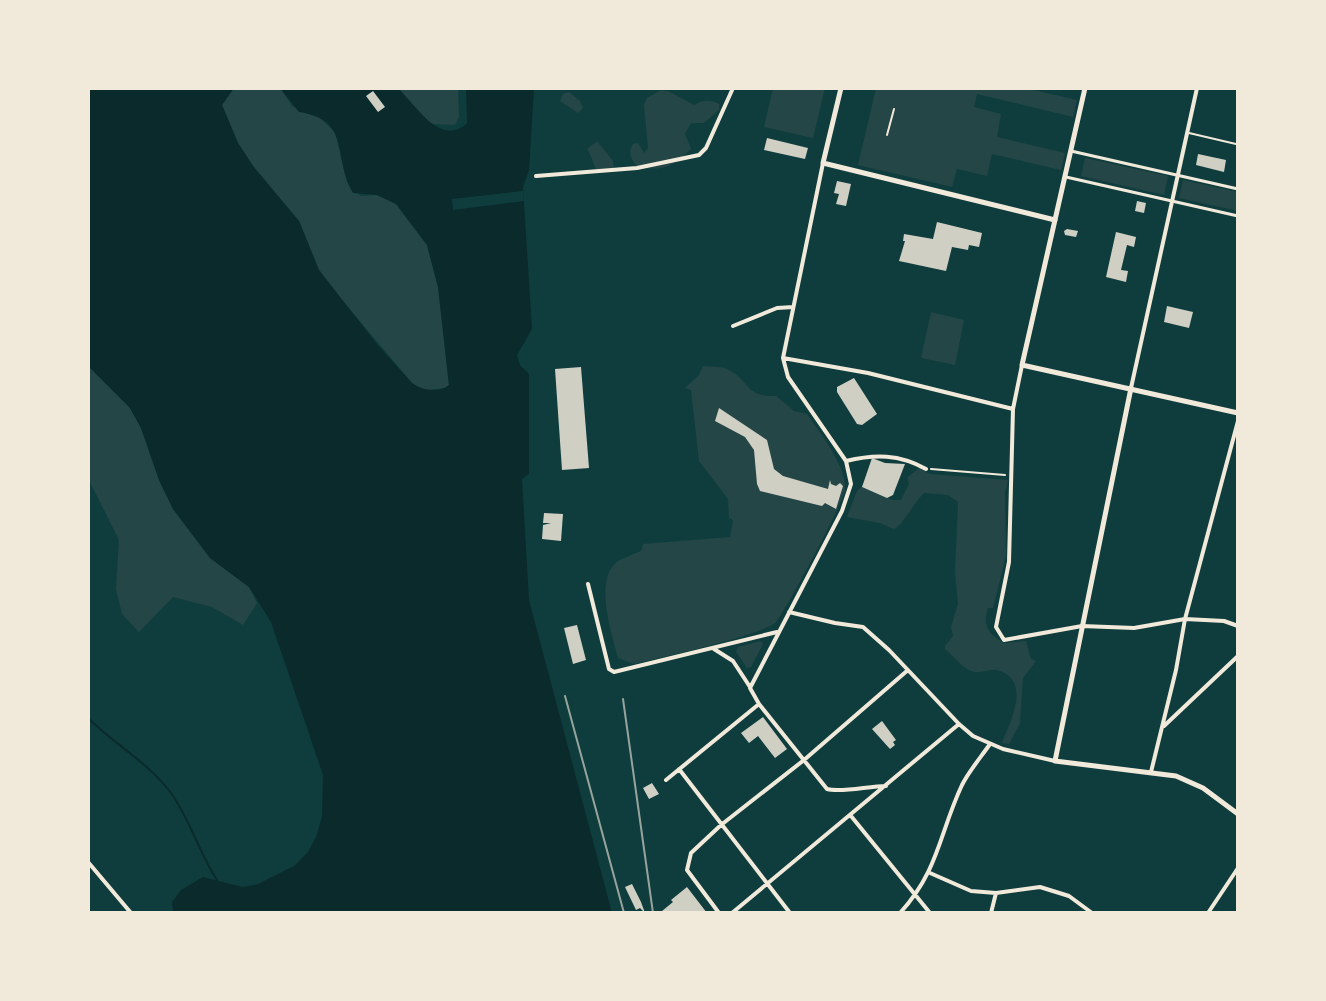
<svg xmlns="http://www.w3.org/2000/svg" width="1326" height="1001" font-family="Montserrat,sans-serif">
  <style>
    .green { fill: #244646 }
    .water { fill: #0a2a2b }
    .pier { fill: #0f3d3e }
    .lines { fill: none; stroke-linecap: round; stroke-linejoin: round }
    .stream { stroke: #0a2a2b; stroke-width: 2 }
    .building { fill: #cfcfc3 }
    .path { stroke: #f1e9da; stroke-width: 2 }
    .service { stroke: #f1e9da; stroke-width: 2 }
    .pedestrian { stroke: #f1e9da; stroke-width: 3 }
    .minor { stroke: #f1e9da; stroke-width: 4 }
    .tertiary { stroke: #f1e9da; stroke-width: 5 }
    .secondary { stroke: #f1e9da; stroke-width: 5 }
    .rail { stroke: #97a49c; stroke-width: 2 }
  </style>
  <rect width="100%" height="100%" fill="#0f3d3e"/>
  <!-- green -->
  <path class="green" d="M234 88H280L292 106 305 113 319 117 335 132 347 182 361 196 377 195 396 204 427 245 438 287 449 385 448 388 424 390 412 383 336 293 319 270 299 221 253 166 238 143 222 105Z
    M398 88H458L459 117 455 125 431 124Z
    M773 88H825L813 138 764 127Z
    M876 88H1025L1077 100 1073 117 977 94 974 107 1001 114 997 137 1065 153 1061 170 992 154 987 176 957 169 952 187 858 165Z
    M661 90 670 92 694 105C703 100 709 99 719 104V110L704 123H691L685 134 691 149C671 168 665 170 637 168 632 159 627 153 633 144L638 143 644 153 648 148 644 105 647 98Z
    M569 92 580 101 583 108 578 113 560 101 563 94Z
    M597 141 613 161 614 169 599 173C593 166 593 157 587 149Z
    M1085 158 1168 176 1164 195 1081 176Z
    M1183 180 1238 192V211L1179 198Z
    M931 312 964 320 955 365 921 358Z
    M88 366 130 408 141 428 159 480 173 509 210 558 249 587 257 603 243 625 212 607 173 597 139 632 122 614 116 589 119 540 88 478Z
    M703 366C711 367 722 366 729 370 751 382 745 397 776 396L794 411 807 414C820 433 847 467 845 490 844 502 785 612 776 622 763 635 658 658 634 664L618 658C612 634 593 579 618 561 625 557 634 554 641 551L643 544 730 537 733 520 729 518 728 499 699 461 691 390 685 388 699 375Z
    M919 468 930 474 1008 480 1005 492 1006 556 993 608H988C982 625 988 634 1004 643L1026 641 1031 659 1036 661 1023 678 1020 723 1009 744 1002 743C1009 724 1032 682 1000 671 991 668 983 673 975 672 963 670 954 656 945 649V646L953 636 951 627 958 604 955 573 958 502 948 495 924 493C913 503 905 523 894 529L880 523 847 517 857 491 862 487 893 500H901L909 484 907 478Z
    M761 641 763 644 751 667 747 668 736 652 738 647Z"/>
  <!-- water -->
  <path class="water" d="M88 88H234L222 105 238 143 253 166 299 221 319 270 377 344 412 383C422 391 440 393 449 385L438 287 427 245 396 204 377 195 353 193C332 156 352 120 299 112L280 88H398C415 105 441 148 467 123L466 88H534L529 170 523 187 532 329 517 355 520 365 529 374V474L522 479 529 600 612 913H173L172 902 181 890 203 877 243 887 258 884 294 866 308 852 316 837 322 817 323 775 271 622 249 587 210 558 173 509 159 480 141 428 130 408 88 366Z"/>
  <!-- pier -->
  <path class="pier" d="M523 191 524 201 453 210 452 199Z"/>
  <g class="lines">
    <!-- stream -->
    <path class="stream" d="M88 718C114 744 149 763 171 793 190 819 199 853 217 880"/>
  </g>
  <!-- building -->
  <path class="building" d="M373 91 385 107 378 112 366 96Z
    M767 138 808 148 805 159 764 150Z
    M1198 154 1226 160 1224 172 1196 165Z
    M837 181 851 184 846 206 836 204 839 194 834 193Z
    M1137 201 1146 203 1144 213 1135 211Z
    M937 222 982 233 979 247 969 245 968 250 952 247 946 271 899 261 905 241H903L904 234 933 239Z
    M1067 229 1078 231 1076 237 1065 235 1064 231Z
    M1116 232 1136 237 1134 247 1127 245 1121 270 1128 271 1126 282 1106 277Z
    M1167 306 1193 312 1189 328 1164 322Z
    M581 367 589 468 562 470 555 369Z
    M854 378 877 414 862 425 857 424 837 392V387Z
    M719 408 767 440 774 469 783 476 828 489 830 480 831 484 836 486 840 483 843 486 836 509 825 503 822 506 760 491 757 484 754 450 745 437 715 421Z
    M872 458 885 463 905 464 893 495 887 498 862 487Z
    M544 513 563 514 561 541 542 539 543 525 551 523H543Z
    M577 625 586 660 573 664 564 628Z
    M763 717 787 749 775 758 758 736 749 743 741 733Z
    M882 721 896 740 893 742 895 745 890 749 872 729Z
    M652 783 659 794 649 799 643 788Z
    M632 884 641 902 645 913 640 908 636 910 625 887Z
    M687 887 707 913H663L662 911 673 902 671 900Z"/>
  <g class="lines">
    <!-- path -->
    <path class="path" d="M887 135 894 109
      M931 469 1005 475"/>
    <!-- service -->
    <path class="service" d="M1189 133 1236 144"/>
    <!-- pedestrian -->
    <path class="pedestrian" d="M1071 151 1238 189
      M1066 177 1238 216"/>
    <!-- minor -->
    <path class="minor" d="M823 163 783 358 788 377 846 461 851 484 842 511 750 688 759 704 827 789C841 793 869 786 886 786
      M536 176 637 168 699 155 706 148 733 88
      M733 326 777 308 793 307
      M783 358 868 373 1013 409
      M1022 365 1013 409 1009 562 996 627 1004 640 1082 626 1134 628 1185 619 1224 621 1238 626
      M1131 388 1197 88
      M846 461C875 454 899 454 926 469
      M588 584 609 669 614 672 777 632
      M789 612 835 623 863 627 889 650 959 724 973 736 1003 749 1055 761
      M714 649 733 661 750 687
      M1164 726 1238 656
      M679 769 790 913
      M1151 772 1176 670 1185 619 1238 421
      M666 780 759 704
      M851 816 930 913
      M88 862 131 913
      M930 873 971 891 996 893 1040 887 1069 896 1092 913
      M719 913 687 870 691 853 721 825 804 760 908 670
      M732 913 959 724
      M900 913C939 870 939 834 962 785 969 771 981 757 990 744
      M991 913 996 893
      M1208 913 1238 868"/>
    <!-- tertiary -->
    <path class="tertiary" d="M841 88 823 163 1055 220
      M1131 388 1055 761 1176 776 1203 788 1238 814"/>
    <!-- secondary -->
    <path class="secondary" d="M1085 88 1022 365 1238 413"/>
    <!-- rail -->
    <path class="rail" d="M565 696 624 913
      M623 699 653 913"/>
  </g>
  <!-- border -->
  <rect width="1326" height="1001" fill="none" stroke="#f1e9da" stroke-width="180"/>
</svg>
